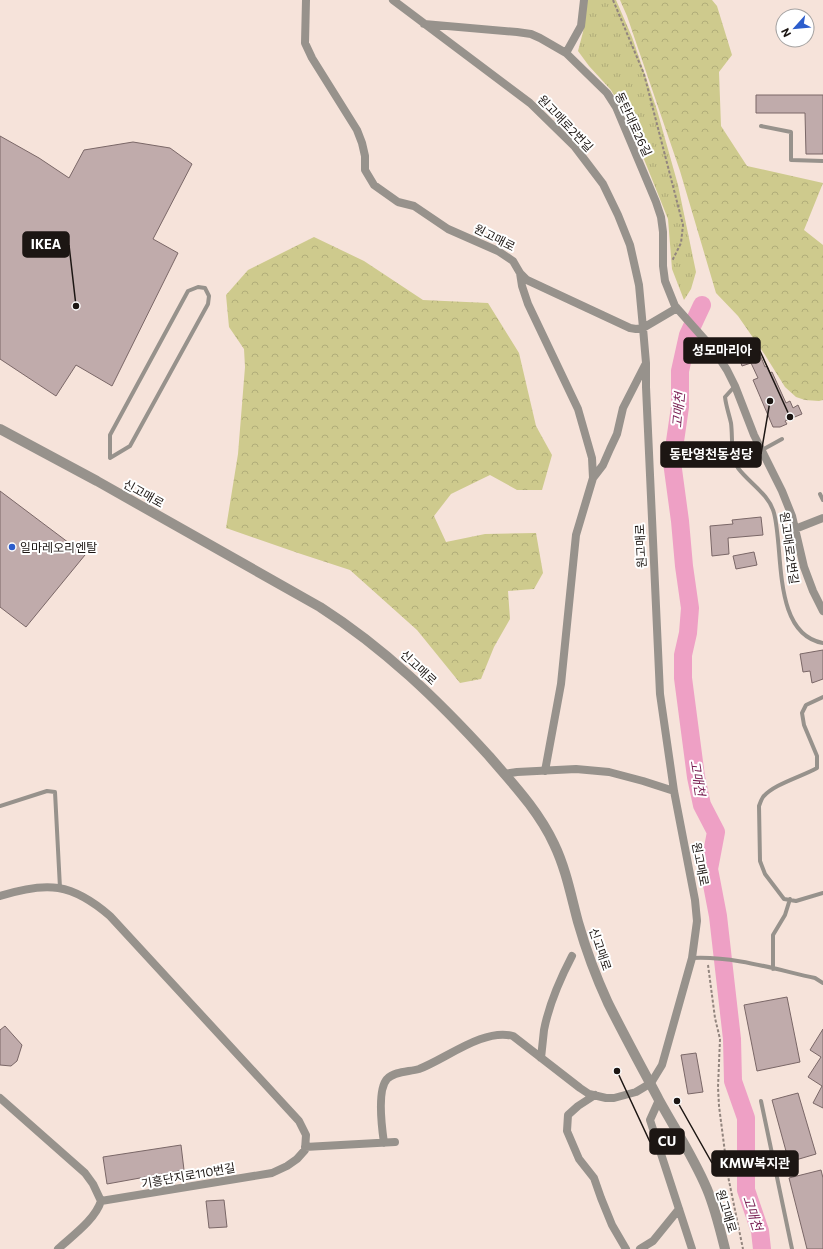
<svg xmlns="http://www.w3.org/2000/svg" width="823" height="1249" font-family="Commissioner,'Noto Sans KR',sans-serif">
  <style>
    .forest { fill: url(#forest-crowns) }
    .park { fill: url(#park-tufts) }
    .lines { fill: none; stroke-linecap: round; stroke-linejoin: round }
    .river { stroke: #eea0c5; stroke-width: 18 }
    .building { fill: #c0abab; stroke: #7a6767 }
    .path { stroke: #92857e; stroke-width: 2; stroke-dasharray: 3 2; stroke-linecap: butt }
    .service { stroke: #97928c; stroke-width: 4 }
    .minor { stroke: #97928c; stroke-width: 8 }
    .tertiary { stroke: #97928c; stroke-width: 10 }
    .poi-dot { fill: #2c5dcc; stroke: #fff; stroke-width: 1.5 }
    .labels { text-anchor: middle; dominant-baseline: central; stroke-width: 4; stroke-linejoin: round; paint-order: stroke }
    .street-label { font-size: 12px; fill: #1c1613; stroke: #fff }
    .poi-label { font-size: 12px; fill: #1c1613; stroke: #fff; text-anchor: start }
    .water-label { font-size: 13px; font-style: italic; fill: #7a2154; stroke: #fff }
    .leader { fill: none; stroke: #1c1613; stroke-width: 1.5 }
    .callout-dot { fill: #1c1613; stroke: #fff; stroke-width: 1.5 }
    .callout { fill: #1c1613; stroke: #1c1613; stroke-width: 1.5 }
    .callout-label { font-size: 13px; text-anchor: middle; font-weight: bold; fill: #fff }
  </style>
  <defs>
    <pattern id="forest-crowns" width="20" height="18" patternUnits="userSpaceOnUse"><rect width="20" height="18" fill="#ceca8d"/><path d="M2 6a3 3 0 1 1 6 0M12 15a3 3 0 1 1 6 0" fill="none" stroke="#b0ad79"/></pattern>
    <pattern id="park-tufts" width="24" height="20" patternUnits="userSpaceOnUse"><rect width="24" height="20" fill="#ceca8d"/><path d="M3 7l-1-3M5 7V3M7 7l1-3M15 17l-1-3M17 17v-4M19 17l1-3" fill="none" stroke="#b0ad79"/></pattern>
  </defs>
  <rect width="100%" height="100%" fill="#f6e3da"/>
  <!-- forest -->
  <path class="forest" d="M620 0H712L717 6 732 55 719 72 721 126 747 166 823 183 804 230 823 245V400L819 401 805 400 796 397 785 387 765 355 738 316 716 293 680 171 627 16Z
    M314 237 364 261 423 300 488 303 519 353 536 426 552 455 542 490H517L490 475 451 494 434 516 446 542 485 534 536 533 543 573 534 589 508 591 510 619 494 647 481 679 460 683 417 630 350 570 298 553 226 528 238 454 245 367 244 349 229 327 226 295 248 270Z"/>
  <!-- park -->
  <path class="park" d="M587 0H616L632 37 657 110 678 185 696 272 691 289 684 300 672 269 668 219 627 117 611 90 589 66 578 51 583 32Z"/>
  <g class="lines">
    <!-- river -->
    <path class="river" d="M702 305 688 335 680 371V407L672 462 680 521 684 566 690 608 688 633 683 655V678L696 777 702 805 716 832 709 869 718 916 732 1039 733 1081 746 1118V1190L760 1231 762 1249"/>
  </g>
  <!-- building -->
  <path class="building" d="M756 95H823V154H806L805 113H756Z
    M0 136 39 158 69 178 84 150 133 142 170 148 192 164 153 239 178 253 112 386 76 365 56 396 0 359Z
    M757 347 765 367 767 366 770 373 772 372 786 403 790 401 793 408 798 405 802 414 785 421 787 424 780 427H773L753 380 758 378 751 363 742 366 738 355Z
    M0 491 85 555 26 627 0 607Z
    M761 517 763 535 728 538 729 554 712 556 710 526 733 524 732 520Z
    M754 552 757 565 736 569 733 556Z
    M823 650V679L812 683 810 671 803 672 800 654Z
    M787 997 800 1062 757 1071 744 1005Z
    M5 1026 22 1045 17 1061 11 1066 0 1065V1030Z
    M823 1029V1108L813 1103 822 1086 808 1077 821 1057 810 1050Z
    M696 1053 703 1092 688 1094 681 1055Z
    M798 1093 816 1154 789 1162 772 1100Z
    M181 1145 184 1170 107 1184 103 1157Z
    M821 1170 823 1178V1249H807L789 1178Z
    M224 1200 227 1227 209 1228 206 1201Z"/>
  <g class="lines">
    <!-- path -->
    <path class="path" d="M613 0 644 74 683 225 681 243 672 261
      M708 965 715 1018 720 1039 718 1087 719 1106 728 1176 743 1249"/>
    <!-- service -->
    <path class="service" d="M761 126 791 132V160L823 161
      M198 287 205 288 209 296 208 304 130 446 110 458V435L188 291Z
      M735 386 725 397C726 406 729 414 731 423 733 438 730 455 738 468 749 483 769 494 774 513 784 550 772 634 823 643
      M762 450 782 439
      M820 494 823 500
      M823 697 806 705 802 713 804 725 817 756V768C801 777 774 784 763 797 761 800 760 803 759 806L760 861 765 874 784 899 796 901 823 893
      M0 806 47 791 55 792 60 888
      M692 958C734 956 774 969 815 978L823 983
      M773 969V935L785 915 790 899
      M761 1101 792 1249"/>
    <!-- minor -->
    <path class="minor" d="M306 0 305 43 312 58 357 130 362 143 365 156V170L374 185 398 202 414 206 448 229 498 251 513 261 520 273 527 280 630 328 636 329 643 328 646 363V387L660 694 674 791 695 900 697 921 692 958 662 1065 651 1083 636 1092 614 1098H606L589 1094 580 1088 513 1036C483 1028 446 1059 419 1069 409 1072 395 1071 387 1079 377 1090 382 1129 384 1143
      M393 0 530 103 575 147 603 184 618 215 630 245 639 285 643 328 677 308
      M424 24 517 32 531 34 540 38 566 53 607 93 616 107 656 202 661 217 663 232V266L665 281 675 306 714 350 727 370 735 386 754 435 782 491 792 516 804 567 813 591 823 611
      M566 53 581 26 584 0
      M520 273 522 286 528 304 578 409 592 458 593 478
      M795 529 823 518
      M545 771 561 684 576 535 593 478 603 465 610 449 617 434 623 408 645 365
      M504 774 517 772 576 769 609 772 643 781 674 791
      M0 896C47 881 72 883 110 916L299 1121 306 1135 305 1150 297 1159 287 1166 272 1173 101 1201C95 1220 72 1236 58 1249
      M541 1058C542 1048 543 1039 544 1030 549 1004 560 979 572 956
      M595 1095 578 1106 568 1115 567 1131 579 1159 594 1178 601 1198 612 1225 626 1249
      M0 1098 85 1173 93 1184 101 1201
      M659 1100 650 1120 692 1249
      M305 1147 395 1142
      M640 1249 653 1241 679 1209"/>
    <!-- tertiary -->
    <path class="tertiary" d="M0 429 97 481 320 607C384 648 438 700 489 756 513 784 538 810 554 844 566 869 571 896 578 922 586 950 596 977 608 1003 624 1035 642 1068 659 1100 675 1129 694 1158 707 1189 715 1208 720 1229 725 1249"/>
  </g>
  <!-- markers -->
  <circle class="poi-dot" cx="12" cy="547" r="4"/>
  <g class="labels">
    <!-- street labels -->
    <g class="street-label">
      <text transform="translate(566 123) rotate(46)">원고매로2번길</text>
      <text transform="translate(634 124) rotate(65)">동탄대로26길</text>
      <text transform="translate(495 237) rotate(27)">원고매로</text>
      <text transform="translate(144 493) rotate(29)">신고매로</text>
      <text transform="translate(640 546) rotate(-93)">원고매로</text>
      <text transform="translate(790 548) rotate(82)">원고매로2번길</text>
      <text transform="translate(419 667) rotate(43)">신고매로</text>
      <text transform="translate(701 864) rotate(79)">원고매로</text>
      <text transform="translate(601 949) rotate(71)">신고매로</text>
      <text transform="translate(188 1175) rotate(-10)">기흥단지로110번길</text>
      <text transform="translate(727 1211) rotate(73)">원고매로</text>
    </g>
    <!-- poi labels -->
    <g class="poi-label">
      <text x="20" y="547">일마레오리엔탈</text>
    </g>
    <!-- water labels -->
    <g class="water-label">
      <text transform="translate(678 410) rotate(-85)">고매천</text>
      <text transform="translate(698 778) rotate(81)">고매천</text>
      <text transform="translate(753 1213) rotate(72)">고매천</text>
    </g>
  </g>
  <!-- callouts -->
  <path class="leader" d="M76 306L69 245M790 417L760 351M770 401L761 454M617 1071L650 1142M677 1101L712 1163"/>
  <g class="callout-dot">
    <circle cx="76" cy="306" r="4"/>
    <circle cx="790" cy="417" r="4"/>
    <circle cx="770" cy="401" r="4"/>
    <circle cx="617" cy="1071" r="4"/>
    <circle cx="677" cy="1101" r="4"/>
  </g>
  <g class="callout">
    <rect x="23" y="232" width="46" height="25" rx="4"/>
    <rect x="684" y="338" width="76" height="25" rx="4"/>
    <rect x="661" y="442" width="100" height="25" rx="4"/>
    <rect x="650" y="1129" width="34" height="25" rx="4"/>
    <rect x="712" y="1151" width="86" height="25" rx="4"/>
  </g>
  <g class="callout-label">
    <text x="46" y="249">IKEA</text>
    <text x="722" y="355">성모마리아</text>
    <text x="711" y="459">동탄영천동성당</text>
    <text x="667" y="1146">CU</text>
    <text x="755" y="1168">KMW복지관</text>
  </g>
  <!-- north arrow -->
  <g transform="translate(795 28) rotate(243)"><circle r="19" fill="#ffffff" stroke="#a4a2a1"/>
  <path d="M0-3L7 15L0 10L-7 15Z" fill="#2c5dcc"/>
  <text y="-6" font-size="11" font-weight="bold" text-anchor="middle" fill="#1c1613">N</text>
  </g>
</svg>
